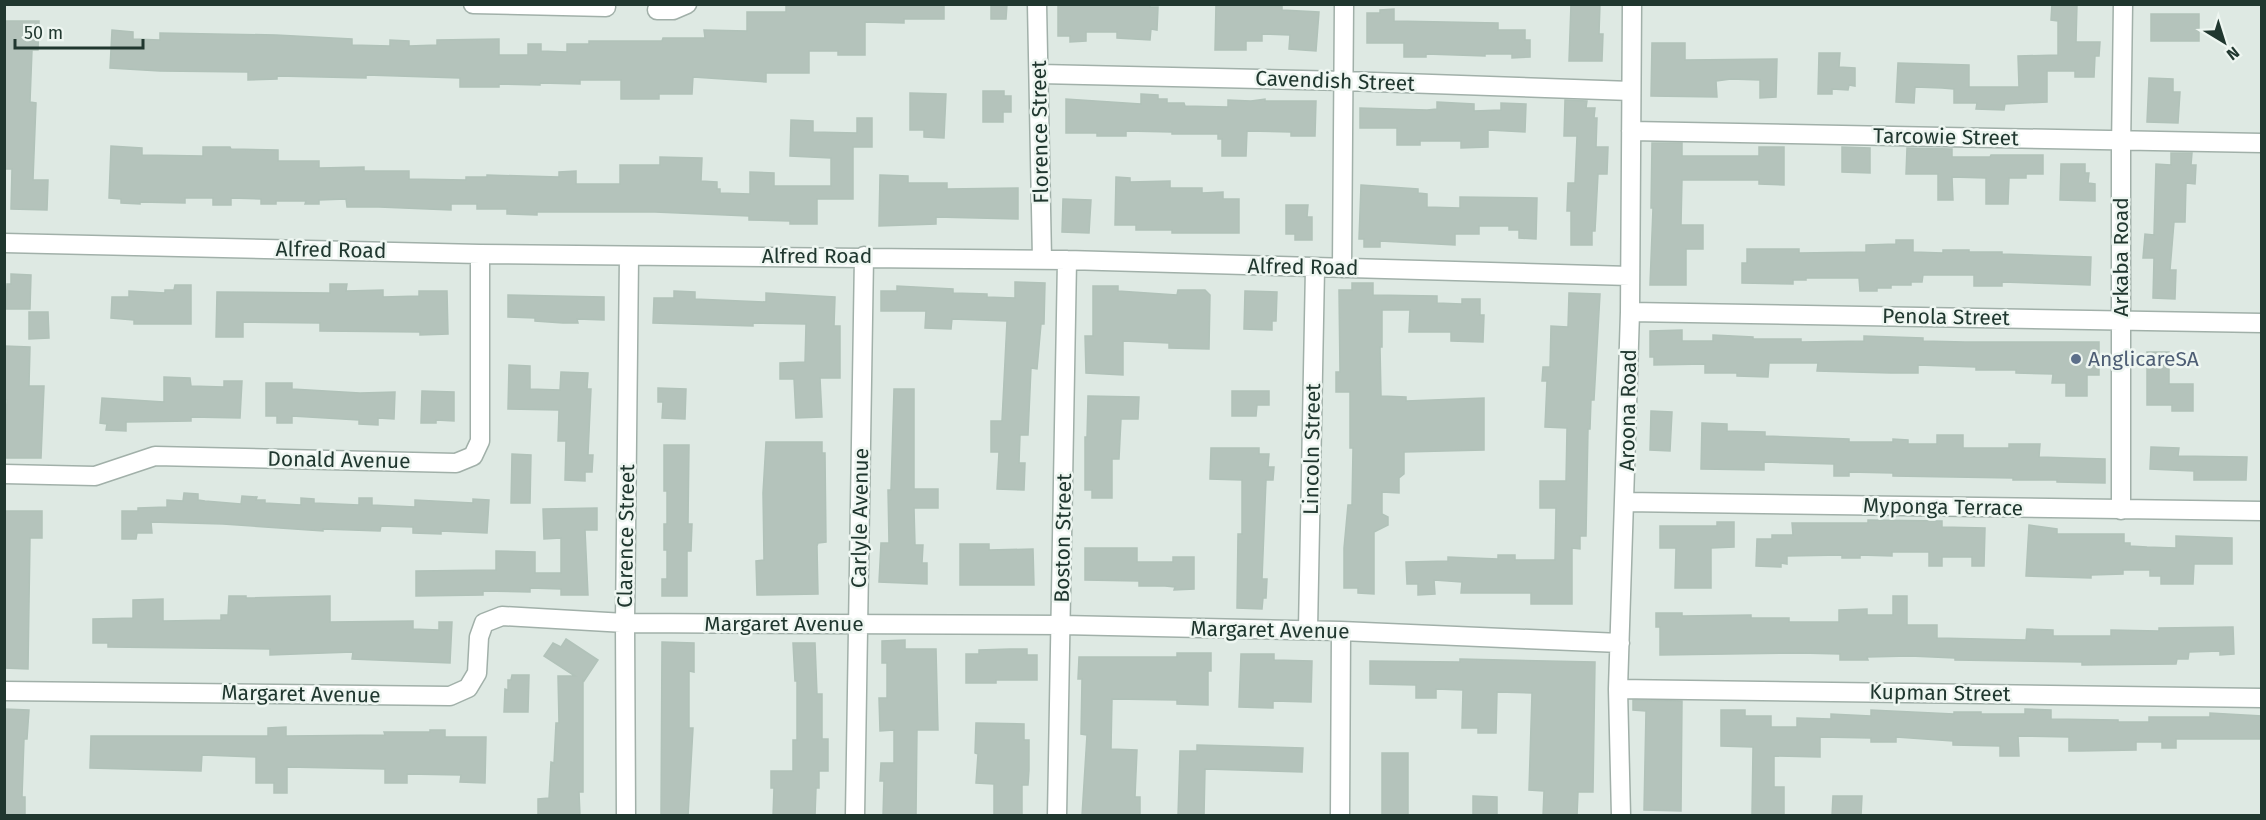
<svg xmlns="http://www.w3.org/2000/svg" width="2266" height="820" font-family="'Fira Sans',sans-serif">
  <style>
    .building { fill: #b4c3bb; stroke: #b1c2b9; stroke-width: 1.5 }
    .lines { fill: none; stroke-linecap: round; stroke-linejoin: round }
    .minor-casing { stroke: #a1b0a9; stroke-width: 21 }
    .minor { stroke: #fff; stroke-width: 18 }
    .service-dot { fill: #5c6f8a; stroke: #eef6f1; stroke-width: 2 }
    .labels { text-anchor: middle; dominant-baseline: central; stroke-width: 5; stroke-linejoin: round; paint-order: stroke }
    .street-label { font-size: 21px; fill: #20372f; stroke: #eef6f1 }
    .service-label { font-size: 21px; fill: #4e5e75; stroke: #eef6f1; text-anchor: start }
  </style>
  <rect width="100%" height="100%" fill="#dee9e3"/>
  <!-- building -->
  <path class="building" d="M786 4H944V19H904V23L865 22V55H838V51H809V73H766V82L693 77 692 94H659V99H621V80H580V84L540 83V85L499 84V87H460V78L366 75V78L277 76V79L248 80V72L160 71 110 68 112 30 133 32V39L160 40V33L276 35 352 39V45L390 46V40L409 41V46L437 45V40L499 39V55H528V44H541V51L567 52V44H589V41H662L663 38H705L704 30 747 31V12H786Z
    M991 4H1007L1006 19H991Z
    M1058 4H1150V7H1158L1157 30 1151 29 1150 40 1117 38V32H1086V41L1070 42V36H1058Z
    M1216 4 1282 6V10L1319 12 1316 51 1289 49 1290 35 1262 34V41H1246V50H1215Z
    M1571 4H1600L1599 34H1603L1602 61H1569Z
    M2052 4H2077L2076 42H2100L2099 56H2095L2094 77H2075V71H2047V102L2005 104 2004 110 1976 109 1977 103H1954V89L1942 88 1915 87 1914 103 1896 102 1898 63 1969 65V87H2019L2018 56 2058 55V21L2051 20Z
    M1394 9V21L1498 23V30H1525V40H1530V57L1512 58V54H1485V56L1426 54V57H1404V43H1367V13H1380V10Z
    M2151 14H2199V41H2151Z
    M4 21H39L38 50H32L30 102 36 103 33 180H48L47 210 11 209 12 169H4Z
    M1652 43H1685V60L1777 59 1776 97 1760 98V80L1731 79 1716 81 1717 97 1651 96Z
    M1819 53H1840L1839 67 1855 68V86L1849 85 1848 90 1832 89V94H1818Z
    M2149 78 2173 79V92H2180L2178 123 2147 122Z
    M983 91H1004V96H1011V112H1003V122H983Z
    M910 93 946 94 944 138 924 137V130H910Z
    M1141 94 1158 95V99H1167V103H1184L1185 106 1228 107V100L1251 101 1265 99V101H1316L1315 136H1291V132L1247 131 1246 156H1222V139H1218V134H1172V132L1126 131V136H1097V133H1066V99L1141 104Z
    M1565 100 1587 101 1586 108H1595L1594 118H1597L1596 147H1608L1607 174H1598L1595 231H1592V245H1571V211H1567L1568 183H1575L1577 136H1564Z
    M1437 102 1474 104V111L1501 110V103L1526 104 1525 132 1488 130V147L1461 148V141H1420V145H1397V128H1360V108L1427 110 1437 109Z
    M857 118H872V147H853V199H817V224H790V221L749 220V216L655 212H537V215L507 214V209H477V204H451V210L379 207H347L346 199 319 200V204H305L306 201H276V204H261V199L231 198V205H213V198H185V203L140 202V204L121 203V199L109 198 111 146 142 148V155L203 156V147H230L231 149 278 150V161H319V168L364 167V171H409V179L466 180V177H487V175L559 177V172L576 171V184H620V165H660V157L702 158 701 181 717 182V189H720V193L750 194V172L774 173V186H831V158L790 156 791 120 813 121V132L857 133Z
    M1652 143H1682V156H1759V147H1784V185L1759 184V180H1682L1681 225H1703V249H1686V285H1650L1653 208H1651Z
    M1842 147 1870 148V173L1842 172Z
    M1907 148 1952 149V157H1990L1991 155H2043V174H2026V178H2009L2008 204H1986V178L1952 177 1953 200H1938V174H1906Z
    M2171 153H2192L2191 165H2196L2195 184 2186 183 2185 222H2174L2170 270H2176L2175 299 2153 298 2154 258H2143L2145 234 2154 235 2156 164 2171 165Z
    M2061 164H2085V173H2089L2088 183 2095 184V201L2060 200Z
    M880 175 908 176V183H947V189L1018 188V219L936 217V224L879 226Z
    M1116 177 1130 178V182L1170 181V188H1202V193L1223 192V199H1239V233H1172V230H1136V225H1115Z
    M1361 185 1418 189V193L1427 194V207L1460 208V197L1537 198 1536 239 1519 238V230H1509V226H1479V234H1455V245L1380 241V247H1364V239H1359Z
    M1063 199 1091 200 1089 233 1062 232Z
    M1286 205H1308L1307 217H1312V240H1295V234H1286Z
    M1896 240H1913V252L1943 253V250H1969V252H2002V254L2091 257 2090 285 2002 282V286H1974V275H1923L1922 282H1911V285H1891V288H1877V291H1860L1859 278H1806V280H1793V284L1742 283V263H1747V249H1799V253L1866 252V245L1896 244Z
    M11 274 31 275 30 309H6L7 284H11Z
    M1015 282 1045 283 1044 324H1041L1037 369 1031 368 1028 435H1020L1019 463H1025L1024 490 997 489 999 452H991V421H1002L1007 321 952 319 951 329 925 328 926 311H881V291H897V286L953 289V293L987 294V297L1015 298Z
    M1352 283H1373V295L1437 296V303L1462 304V299H1480V315H1484L1483 342 1451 341V332H1409L1410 310H1382V347H1380L1381 396 1406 397V401L1484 398V450L1404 452V474L1399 478V493L1382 492V514L1388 517V525L1374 532V594L1358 593V588H1344V548L1348 505H1352L1353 448H1350V392H1336V372H1340L1339 290H1352Z
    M330 284H347L346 291 383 290V297L419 296V291H447L448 334 420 335V332L320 331V323L243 322V337H216L217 292 330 293Z
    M175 285H191V324H134V320L111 318 112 297H129V291L165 293V290H174Z
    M1093 286H1118V291L1177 295 1178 290H1205L1210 295 1209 349 1169 348V343L1123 341V375L1086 373 1085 336H1093Z
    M674 291 695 292V299L766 302V293L835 297 834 326H840V378H820L822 417 796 418 794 379H780V363L805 362 806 324 753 323V326L653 323 654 298H674Z
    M1245 291 1277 292 1276 321H1272V330L1244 329Z
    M1569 293 1600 294 1594 400H1591L1590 429H1588L1586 536H1580V549L1572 548V604H1531V593H1461L1462 582 1434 580 1435 594 1418 595V584H1407L1406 562 1448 561V557L1498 559V555H1515V560H1555L1556 508H1540V481H1566L1567 428 1545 427 1547 381H1542L1543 367H1550L1551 326 1568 327Z
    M508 295 604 297V320L577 319 578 323H563L535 321V318L508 317Z
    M29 312H48L49 338 29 339Z
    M1682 330V341H1713V335L1753 337V339H1801V342L1864 341V336L1923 338V341L1965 342H2099V375H2087V396H2066V383H2052L2053 374 2016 373V370H1976V367L1918 365V373H1891L1817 371 1818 363H1769L1768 377 1737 376V373H1705V364L1654 365V357H1650V331Z
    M4 346 30 347 29 386H44L41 458H4L7 400 4 399Z
    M2147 352H2169V384H2193V411H2172V405H2147Z
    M509 365 530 366V389L560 390 561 372 588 373 587 389H591L588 455H593L592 472H585V481L565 480 566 441H558L559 410 508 409Z
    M164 377 190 378 191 386 224 387V381H242L240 418 191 417V421L126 422V431L106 430 107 424 100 423 102 398 164 402Z
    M266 383H292V389L360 393 395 392 394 419 378 418V425L359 424V420L292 416V423H277V416H266Z
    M658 388 686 389 685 419 662 418 663 402H658Z
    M894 389H914V489H938V508H914L915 545H923L922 563H927V584L879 582 881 543H889L888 490H891Z
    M422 391 454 392V421L436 420V423H421Z
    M1232 391H1269V405H1257L1256 416H1232Z
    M1088 396 1139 397 1138 419H1121L1119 459H1112V498H1092V490H1085V437H1087Z
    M1651 411 1672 412 1670 451 1650 450Z
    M1702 423 1727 424V431L1765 432V436L1849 439V442H1893V439L1908 440V444H1937V435H1963V448H2009V444H2040L2039 457 2105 459V483L2057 482V480H2013V478L1893 476V473L1849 472V476H1834V464L1764 462V470L1701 469Z
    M766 442H822V453H825L826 542 818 543 817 546 818 594 757 595 756 561 764 560 763 493Z
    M664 445H689L688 524H692L691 551H687V596H662V579H667V550H664V524H667V491H664Z
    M2151 447 2179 448 2178 456 2247 457 2246 480H2194V471L2150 469Z
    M1211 448H1259V454H1269L1268 467H1274L1273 480H1266L1262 579H1267L1266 598H1263L1262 609 1237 608 1238 534H1242V480L1210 479Z
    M512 454 531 455 530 503H511Z
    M184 493 198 494V500L205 501 241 504 242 496 257 497 256 500H265V503L301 505V498L314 499V503L359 505V498H372V505L415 507V500L473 503V499L489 500 487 533 441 531V534L413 533V527L381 526 380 531 323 529V531L223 524 151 522 152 533H137L136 539H122V511H138V508L167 507V500L183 501Z
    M597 508V530H585L588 595H561V589L530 588V592L483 591V595L416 596V571L496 570V551L535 552V573H561V538L544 539 543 509Z
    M4 511H42V538H30L28 669 4 668Z
    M1868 520 1942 521V527L1985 528 1984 566H1972V557H1942V566H1929V552H1892V556L1860 555V558H1842V555L1787 556V564L1781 563V567L1756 566 1757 539H1772V535H1793L1792 523H1868Z
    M1717 522H1734V547L1711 548V588H1675L1676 548H1660V526H1717Z
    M2029 525 2057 529V534H2124V543H2130V546L2147 547 2176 548V536L2232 538V564H2194L2193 584H2161V576H2150V570H2123V574L2091 575V578L2026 576Z
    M960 544H989V550L1033 549 1034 585H960Z
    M1085 548H1137V562H1173V557H1194V589L1174 590 1175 587 1165 586H1139V581L1085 580Z
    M229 596H246V598L330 596V622L413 621V629L439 630V622H452L450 663 352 659 353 652 270 655V649L108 647V643H93V619L133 618V600L163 599V621L221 620V615H228Z
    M1893 596H1907V625H1937V638L2026 640 2027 629 2053 630V636H2111V630L2159 631V628L2233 627 2234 654 2220 655V651L2189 652 2188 659H2177L2176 664 2082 665V662L1955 660V658L1910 656 1867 657 1868 660H1840V654L1800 653 1660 655V627H1656V613H1682V616L1751 615V618H1789V622H1839V610L1867 609V615H1893Z
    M566 639 598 660 584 681 583 680V792H579L580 816H538V799L549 798 551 762 554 763 556 723H559L558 676H575L544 656 553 643 561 647Z
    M905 640V649H936L938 730H917L916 816H883L884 781H880L881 763H894V730L880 731 879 698H887V663H882V641Z
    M662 642 694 643V672L689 671V728H693L688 816H661Z
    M793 643H815L817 694H822V739H828V771H819V788H816L815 816H773L774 788H771V771H793V740H797V681H795Z
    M1010 649H1027V655H1037V680H996V683H966V654H979V650Z
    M1177 653H1211V671H1208V705L1177 704V700L1112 699 1111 749 1137 750 1135 797H1140V816H1082L1087 735 1081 734 1082 679H1078L1079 657H1177Z
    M1241 654H1274V660L1312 661 1311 702 1273 701V708L1239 707Z
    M1460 659 1595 662 1593 792H1578L1577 816H1543L1544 791 1529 790 1532 693 1497 692 1496 733H1478V728H1462L1463 690 1436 689V698H1416V685L1370 684V661L1460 662Z
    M512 675H529L528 712H504L505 689 508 690V680H511Z
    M1633 700 1682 701 1681 811 1644 810 1646 711 1633 710Z
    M4 709 29 710 27 739H24L22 797H25V816H4Z
    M2025 709 2051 710V719L2118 720V722H2149V717H2210V713L2262 716V739H2176V748H2162V742H2136V750L2081 751H2069V737L2018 736 2019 756H2000V746L1953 745V741L1896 737V742H1871V738L1820 737V757L1774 756V787H1784V816H1752L1753 747 1721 746V710H1745V716H1771V727H1797V718L1831 719V714L1871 716V710L1954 714V712H1981V714H2025Z
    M976 723 1024 724V740H1029V770L1028 785H1022V816H994V784L976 783 978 754 975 753Z
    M286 727V736L385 735 384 732H430V730H445V737H486L485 783 460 782 461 775 407 774V783H385V769L287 767V793H274V783H256V757L202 755 201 771 90 768 91 736H268V728Z
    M1197 745 1303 748 1302 772 1205 769 1204 816H1178L1180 751H1197Z
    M1382 753H1408V816H1382Z
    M1473 796 1497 797V816H1473Z
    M1833 796H1862L1861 816H1832Z"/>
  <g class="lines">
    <!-- minor casing -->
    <g class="minor-casing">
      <path id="minor" d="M473 4 606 7
        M1037 4 1042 259
        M657 10H673L687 4
        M1040 74 1345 81 1631 91
        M1631 131 2262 143
        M4 243 480 254 1067 260 1630 276
        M1342 268 1344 4
        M1630 312 2262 323
        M4 474 95 476 155 456 456 463 473 456 480 441V254
        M1625 502 2262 511
        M2121 510V150L2123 4
        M1308 630 1315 268
        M1618 689 2262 698
        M4 691 450 696 468 688 477 673 479 637 484 623 502 616 625 623 1062 625 1341 631 1620 643
        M626 816 625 623 629 256
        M855 816 864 256
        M1057 816 1067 260
        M1340 816 1341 631
        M1621 816 1618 689 1630 312 1632 4"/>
    </g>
    <!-- minor -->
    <use href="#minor" class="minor"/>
  </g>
  <!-- markers -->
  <circle class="service-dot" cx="2076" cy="359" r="6"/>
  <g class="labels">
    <!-- street labels -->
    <g class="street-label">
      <text transform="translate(1335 81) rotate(2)">Cavendish Street</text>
      <text transform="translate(1040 132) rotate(-91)">Florence Street</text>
      <text transform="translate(1946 137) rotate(1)">Tarcowie Street</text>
      <text transform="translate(331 250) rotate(1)">Alfred Road</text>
      <text x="817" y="256">Alfred Road</text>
      <text transform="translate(2121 257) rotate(-90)">Arkaba Road</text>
      <text transform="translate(1303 267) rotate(1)">Alfred Road</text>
      <text transform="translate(1946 317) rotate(1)">Penola Street</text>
      <text transform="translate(1628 410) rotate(-89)">Aroona Road</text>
      <text transform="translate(1312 449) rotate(-89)">Lincoln Street</text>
      <text transform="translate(339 460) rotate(1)">Donald Avenue</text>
      <text transform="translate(1943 507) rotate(1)">Myponga Terrace</text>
      <text transform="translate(860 518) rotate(-89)">Carlyle Avenue</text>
      <text transform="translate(626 536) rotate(-89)">Clarence Street</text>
      <text transform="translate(1063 538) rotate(-89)">Boston Street</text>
      <text x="784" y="624">Margaret Avenue</text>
      <text transform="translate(1270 630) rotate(1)">Margaret Avenue</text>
      <text transform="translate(1940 693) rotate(1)">Kupman Street</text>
      <text transform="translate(301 694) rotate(1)">Margaret Avenue</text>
    </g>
    <!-- service labels -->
    <g class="service-label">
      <text x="2088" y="359">AnglicareSA</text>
    </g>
  </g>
  <!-- border -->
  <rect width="2266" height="820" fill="none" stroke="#20372f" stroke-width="12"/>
  <!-- north arrow -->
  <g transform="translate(2224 42) rotate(142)" stroke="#eef6f1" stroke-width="4.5" paint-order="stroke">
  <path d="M0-4.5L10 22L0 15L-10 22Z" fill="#20372f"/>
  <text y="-9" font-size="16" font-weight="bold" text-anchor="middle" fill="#20372f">N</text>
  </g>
  <!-- scale -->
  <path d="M15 39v9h128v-9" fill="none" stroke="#20372f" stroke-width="3"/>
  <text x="24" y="39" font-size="18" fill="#20372f" stroke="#eef6f1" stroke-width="4.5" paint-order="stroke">50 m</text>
</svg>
